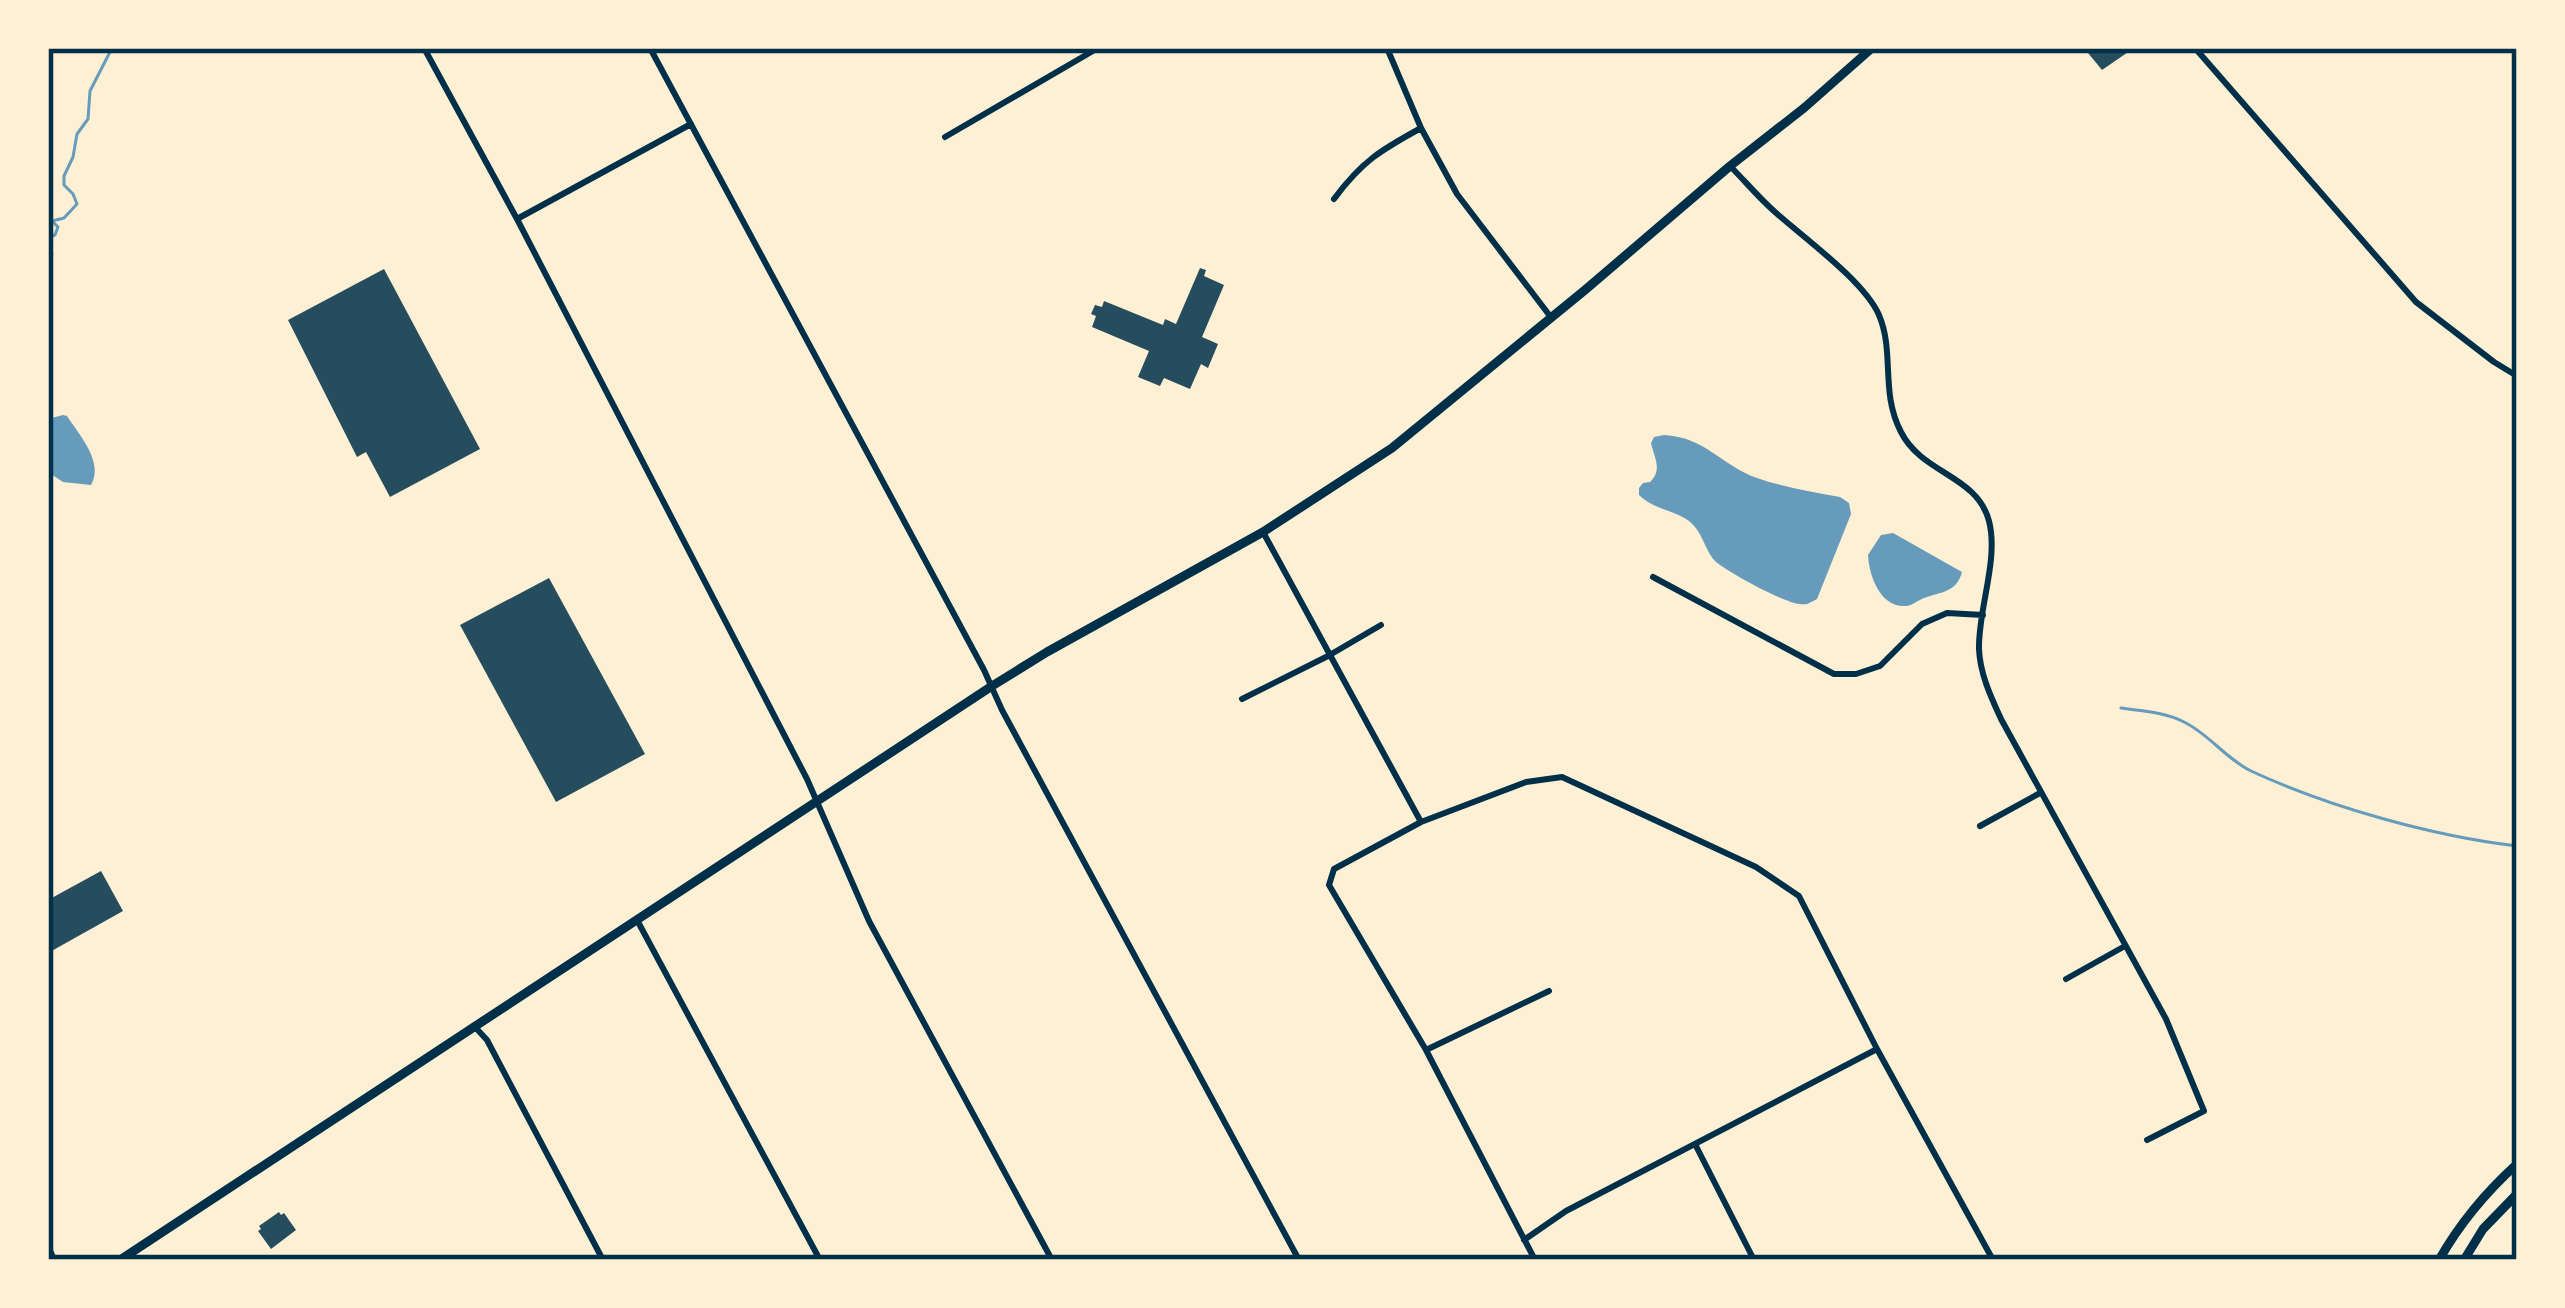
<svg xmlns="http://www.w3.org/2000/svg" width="2565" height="1308" font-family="Roboto,sans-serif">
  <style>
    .water { fill: #669bbc }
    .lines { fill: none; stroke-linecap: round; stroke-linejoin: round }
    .stream { stroke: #669bbc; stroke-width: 3 }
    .building { fill: #264d5e }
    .minor { stroke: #003049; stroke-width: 6 }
    .tertiary { stroke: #003049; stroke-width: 8 }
    .primary { stroke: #003049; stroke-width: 9 }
    .neatline { fill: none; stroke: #003049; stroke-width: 4.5 }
  </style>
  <rect width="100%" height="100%" fill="#fdf0d5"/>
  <!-- water -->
  <path class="water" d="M63 415 67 416C80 436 104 462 91 485L63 482 48 472V419Z
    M1664 435C1705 437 1721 465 1757 478 1783 487 1812 492 1840 497L1849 503 1851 514 1817 599C1809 603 1809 605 1799 604 1783 602 1727 572 1715 561 1704 549 1703 532 1689 521 1674 510 1653 509 1639 495V488L1643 483 1650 482C1663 470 1654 457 1651 443L1654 437Z
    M1893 533 1962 572C1957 592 1941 592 1924 598 1916 601 1914 605 1906 606 1880 608 1869 575 1868 555L1881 535Z"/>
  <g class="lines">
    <!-- stream -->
    <path class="stream" d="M2497 48 2517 51
      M48 237 55 235 58 227 52 221 64 218 77 204 73 194 64 185V176L73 157 77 134 88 119 90 91 112 48
      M48 253 52 254 48 264
      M2121 708C2141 711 2166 712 2184 722 2209 734 2226 759 2251 771 2329 807 2432 836 2517 846"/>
  </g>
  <!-- building -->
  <path class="building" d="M2084 48H2134L2102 70Z
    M1200 268 1206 270 1204 276 1224 285 1202 337 1218 344 1208 368 1201 364 1190 389 1164 378 1160 386 1138 377 1149 351 1092 327 1096 316 1091 314 1095 305 1102 307 1104 301 1163 325 1165 319 1176 324Z
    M384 269 480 449 390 497 366 452 357 457 288 320Z
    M549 578 645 754 556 802 460 625Z
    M101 871 123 911 48 953V900Z
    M279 1212 281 1215 284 1213 296 1230 271 1249 258 1231 261 1229 259 1226Z"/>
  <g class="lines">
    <!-- minor -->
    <path class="minor" d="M424 48 517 219 807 779 869 921 1052 1260
      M650 48 984 670 1002 710 1299 1260
      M1387 48 1421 128 1457 194 1550 316
      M2195 48 2416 302 2494 362 2517 376
      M945 137 1098 48
      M1730 166C1745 181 1759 198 1775 212 1804 238 1864 281 1879 315 1895 353 1880 392 1901 432 1922 474 1977 475 1989 521 1999 560 1978 609 1979 649 1980 674 1991 697 2001 719L2166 1019 2204 1111 2147 1140
      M1334 199C1362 161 1381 150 1421 128
      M517 219 691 124
      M1263 532 1421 822
      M1653 577 1834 674H1856L1880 666 1922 624 1947 613 1983 615
      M1242 699 1328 656 1381 625
      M1980 826 2040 793
      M637 920 820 1260
      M2066 979 2125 946
      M475 1027 487 1040 603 1260
      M1426 1050 1549 991
      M1695 1144 1754 1260
      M1524 1240 1566 1211 1877 1049
      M1535 1260 1426 1050 1329 885 1334 869 1421 822 1526 782 1562 777 1756 867 1799 896 1877 1049 1993 1260"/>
    <!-- tertiary -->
    <path class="tertiary" d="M48 1248 53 1260"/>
    <!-- primary -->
    <path class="primary" d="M120 1260 992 686 1047 652 1263 532 1392 448 1585 290 1730 166 1804 108 1872 48
      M2439 1260C2460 1223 2486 1192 2517 1164
      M2464 1260 2483 1229 2517 1194"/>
  </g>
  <!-- border -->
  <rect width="2565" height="1308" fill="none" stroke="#fdf0d5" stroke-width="102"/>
  <rect x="51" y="51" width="2463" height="1206" class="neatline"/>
</svg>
